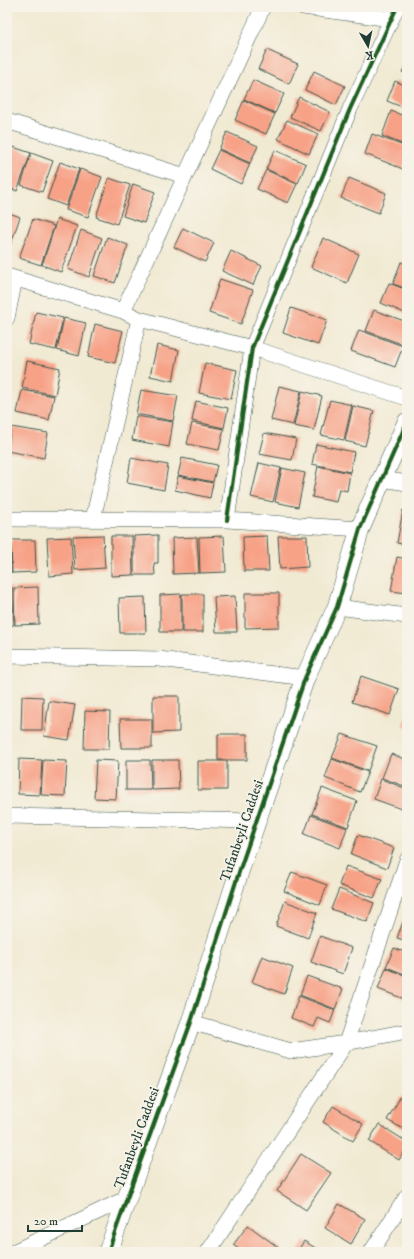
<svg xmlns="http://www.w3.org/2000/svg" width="414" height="1259" font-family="'IM FELL DW Pica',serif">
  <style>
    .building { fill: #f7a287 }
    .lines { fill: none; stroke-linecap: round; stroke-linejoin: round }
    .minor-casing { stroke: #3e574c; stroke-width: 16 }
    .tertiary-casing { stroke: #3e574c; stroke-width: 20 }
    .minor { stroke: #fff; stroke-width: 15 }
    .tertiary { stroke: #fff; stroke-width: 19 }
    .cycleway-casing { stroke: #f7f3e8; stroke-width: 6 }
    .cycleway { stroke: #1b5e20; stroke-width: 4 }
    .labels { text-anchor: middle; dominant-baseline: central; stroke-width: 3.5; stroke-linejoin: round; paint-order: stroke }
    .street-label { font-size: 14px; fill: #1f3d34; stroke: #f7f3e8 }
  </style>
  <rect width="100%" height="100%" fill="#f7f3e8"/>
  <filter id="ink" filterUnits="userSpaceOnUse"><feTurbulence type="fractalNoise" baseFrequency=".025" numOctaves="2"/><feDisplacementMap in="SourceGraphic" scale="8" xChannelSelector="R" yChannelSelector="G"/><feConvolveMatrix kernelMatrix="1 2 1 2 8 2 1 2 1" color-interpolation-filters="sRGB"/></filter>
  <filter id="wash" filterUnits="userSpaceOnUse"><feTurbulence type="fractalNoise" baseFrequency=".012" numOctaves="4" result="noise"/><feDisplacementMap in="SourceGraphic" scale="16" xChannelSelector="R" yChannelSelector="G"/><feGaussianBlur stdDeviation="0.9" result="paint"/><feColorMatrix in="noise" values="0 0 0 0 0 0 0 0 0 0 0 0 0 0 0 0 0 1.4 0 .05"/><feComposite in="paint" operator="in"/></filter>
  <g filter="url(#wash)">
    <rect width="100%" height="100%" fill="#f1ead3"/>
    <g id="blocks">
      <!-- building -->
      <path class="building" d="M267 50 298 64 289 84 258 69Z
        M407 62V74L402 72Z
        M314 71 345 86 336 105 305 90Z
        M253 80 284 94 275 113 244 99Z
        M395 81 407 86V109L387 101Z
        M299 97 330 112 321 131 290 117Z
        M244 100 275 114 266 134 235 120Z
        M391 111 407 117V146L382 136Z
        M287 120 318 134 309 154 278 139Z
        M227 132 258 146 250 163 219 149Z
        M372 134 407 147V158L403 169 365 154Z
        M7 145 31 153 17 191 7 187Z
        M219 150 250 164 241 184 210 169Z
        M275 150 306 164 298 183 266 169Z
        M31 153 53 161 42 192 21 185Z
        M60 162 79 169 66 206 47 199Z
        M80 169 102 177 88 217 66 210Z
        M266 170 297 184 288 203 257 189Z
        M109 178 130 185 117 224 96 217Z
        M349 178 386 193 379 213 341 198Z
        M133 184 155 192 144 223 123 216Z
        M7 212 20 217 7 255Z
        M33 219 54 226 41 265 19 258Z
        M57 219 77 226 61 272 42 265Z
        M183 228 214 243 205 262 174 247Z
        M81 230 102 238 89 277 68 269Z
        M107 237 128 245 115 283 94 276Z
        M323 238 359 254 347 283 311 267Z
        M231 251 262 266 253 285 222 271Z
        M401 262 407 265V289L393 284Z
        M220 279 253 290 241 324 209 313Z
        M389 283 407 290V314L381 303Z
        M291 308 327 320 318 345 283 333Z
        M374 310 407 322V336L404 345 366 331Z
        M36 312 63 318 56 350 29 344Z
        M64 318 86 323 79 356 57 350Z
        M95 324 123 331 115 363 88 357Z
        M359 330 403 346 395 367 351 351Z
        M157 345 179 350 173 381 150 376Z
        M27 361 60 368 55 395 22 388Z
        M205 363 237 370 231 399 199 393Z
        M279 386 301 391 293 425 271 420Z
        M22 390 54 396 49 420 17 413Z
        M141 390 178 396 173 421 136 414Z
        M302 391 322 396 314 430 294 426Z
        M330 400 352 405 344 440 321 435Z
        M196 401 228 408 224 428 192 421Z
        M353 406 374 411 365 446 345 441Z
        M136 416 173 422 169 447 132 440Z
        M192 423 224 429 219 450 187 444Z
        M11 427 48 433 44 458 7 451Z
        M264 433 296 439 292 460 259 454Z
        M316 444 354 452 350 472 312 464Z
        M131 458 168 465 164 490 127 483Z
        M182 458 217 465 213 482 178 475Z
        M259 463 281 468 273 502 251 497Z
        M318 466 350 473 347 491 339 489 336 502 312 497Z
        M282 468 305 473 298 507 275 502Z
        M178 476 213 483 210 498 175 490Z
        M403 510 407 511V545L397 543Z
        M103 535 105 568 75 570 73 536Z
        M158 535V563H154L155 575H134V536Z
        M111 536H132L133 575 111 576Z
        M224 536 226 572 200 573 199 537Z
        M267 536 269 571H244L243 537Z
        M278 536H307L308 567 280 569Z
        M71 537 73 574 49 576 47 538Z
        M197 537 199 573 173 574 172 538Z
        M7 540H10L11 573H7Z
        M11 540H35L36 572 12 573Z
        M397 557 407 559V593L391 591Z
        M12 587 14 625H7V588Z
        M38 587 39 624 15 625 14 588Z
        M245 593H279V627L245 628Z
        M181 594V632H160V595Z
        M182 594H203V632H182Z
        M235 596 237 632H216L214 597Z
        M145 597 146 633H120L119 598Z
        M361 676 399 689 390 715 352 702Z
        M22 696 43 697 42 730H21Z
        M153 696H179V732L153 733Z
        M49 701 75 705 69 740 44 736Z
        M85 711 110 712 109 749H84Z
        M407 714V727L403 725Z
        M120 719H152V748H121Z
        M218 734H247V760H218Z
        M342 734 377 746 368 771 332 758Z
        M391 754 407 760V787L382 778Z
        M19 759 42 760 40 795 18 794Z
        M332 759 368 772 360 792 325 778Z
        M43 760 67 761 65 796 41 795Z
        M96 760 118 761 116 799 94 798Z
        M126 760H150L151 790H126Z
        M152 760H178L179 789 152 790Z
        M198 761H227V790H198Z
        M381 779 407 789V811L374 799Z
        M322 788 357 801 348 827 312 814Z
        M311 815 347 828 340 848 304 834Z
        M358 835 394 848 387 868 351 854Z
        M346 866 382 879 374 898 339 885Z
        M292 872 327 885 320 905 284 891Z
        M339 889 374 903 367 922 331 909Z
        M285 901 317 913 308 938 276 926Z
        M407 911V941L397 938Z
        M320 936 352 948 343 974 311 962Z
        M394 948 407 953V975L386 967Z
        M262 956 293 968 284 994 252 982Z
        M386 968 407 976V1000L378 989Z
        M307 976 343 989 335 1009 300 995Z
        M299 996 335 1010 330 1023 318 1018 314 1027 291 1018Z
        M401 1096 407 1099V1131L387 1120Z
        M333 1106 363 1124 353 1141 323 1122Z
        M379 1124 407 1142V1147L399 1160 369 1141Z
        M301 1154 331 1173 306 1210 277 1191Z
        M339 1204 365 1219 351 1244 325 1228Z
        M248 1225 283 1251 282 1252H243L233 1245Z
        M304 1241 322 1252H297Z"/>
    </g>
  </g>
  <g filter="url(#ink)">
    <use href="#blocks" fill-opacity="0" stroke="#3e574c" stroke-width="1"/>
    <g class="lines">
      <!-- minor casing -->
      <g class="minor-casing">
        <path id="minor" d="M303 7 391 19
          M7 121 185 176
          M7 276 123 311 139 319 252 348 407 398
          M123 311 263 7
          M7 318 15 279
          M382 479 407 483
          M7 519 227 520 360 529
          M93 519 139 319
          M227 520 252 348 350 109 397 7
          M337 607 407 616
          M7 656 159 659 305 678
          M7 816 257 821
          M191 1022 291 1051 346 1043 407 1031
          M13 1252 127 1198
          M208 1252 346 1043 407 860
          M371 1252 407 1196"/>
      </g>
      <!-- tertiary casing -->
      <g class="tertiary-casing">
        <path id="tertiary" d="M108 1252 127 1198 191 1022 240 869 305 678 337 607 360 529 407 422"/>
      </g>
      <!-- minor -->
      <use href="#minor" class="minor"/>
      <!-- tertiary -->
      <use href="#tertiary" class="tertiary"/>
      <!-- cycleway casing -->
      <g class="cycleway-casing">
        <path id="cycleway" d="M227 520 252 348 350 109 397 7
          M108 1252 127 1198 191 1022 240 869 305 678 337 607 360 529 407 422"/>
      </g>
      <!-- cycleway -->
      <use href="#cycleway" class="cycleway"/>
    </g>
  </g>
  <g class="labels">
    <!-- street labels -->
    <g class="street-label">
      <text transform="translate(242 831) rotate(-71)">Tufanbeyli Caddesi</text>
      <text transform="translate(137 1138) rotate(-70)">Tufanbeyli Caddesi</text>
    </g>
  </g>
  <!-- margin -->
  <rect width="414" height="1259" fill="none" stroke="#f7f3e8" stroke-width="24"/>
  <!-- north arrow -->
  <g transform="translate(368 46) rotate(171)" stroke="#f7f3e8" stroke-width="3" paint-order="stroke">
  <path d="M0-3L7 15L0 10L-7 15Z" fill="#1f3d34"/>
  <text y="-6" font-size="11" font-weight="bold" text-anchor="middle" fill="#1f3d34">K</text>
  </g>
  <!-- scale -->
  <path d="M28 1225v6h54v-6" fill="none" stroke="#1f3d34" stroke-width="2"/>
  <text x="34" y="1225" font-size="12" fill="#1f3d34" stroke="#f7f3e8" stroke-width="3" paint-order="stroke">20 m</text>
</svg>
